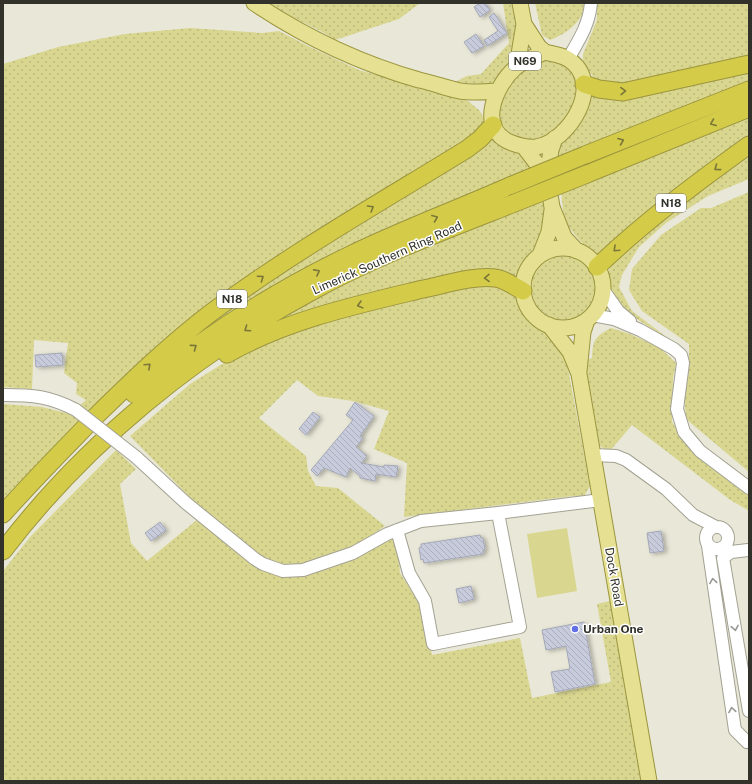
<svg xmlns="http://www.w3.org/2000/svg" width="752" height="784" font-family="'Public Sans',sans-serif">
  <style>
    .grass { fill: url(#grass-dots) }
    .pitch { fill: #d9d690 }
    .building { fill: url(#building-back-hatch); stroke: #a4a8b7; filter: url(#shadow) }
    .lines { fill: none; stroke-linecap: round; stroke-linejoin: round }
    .minor-casing { stroke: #a3a292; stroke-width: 14 }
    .major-casing { stroke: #9b953e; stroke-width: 17 }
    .highway-casing { stroke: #9b953e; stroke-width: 19 }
    .minor { stroke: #fff; stroke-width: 12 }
    .major { stroke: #e5e092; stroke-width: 15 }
    .highway { stroke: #d4cb49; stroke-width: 17 }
    .minor-bridge-casing { stroke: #a3a292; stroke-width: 14; stroke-linecap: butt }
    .highway-bridge-casing { stroke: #9b953e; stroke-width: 19; stroke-linecap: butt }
    .minor-bridge { stroke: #fff; stroke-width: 12 }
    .highway-bridge { stroke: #d4cb49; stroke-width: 17 }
    .oneway { stroke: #7b7738 }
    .oneway2 { stroke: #989895 }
    .poi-dot { fill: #616fe7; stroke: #fff; stroke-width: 1.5 }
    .labels { text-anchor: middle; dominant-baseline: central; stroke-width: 3; stroke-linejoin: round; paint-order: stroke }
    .shield { fill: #fff; stroke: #70706b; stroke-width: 1 }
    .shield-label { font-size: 11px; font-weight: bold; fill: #32322b }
    .street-label { font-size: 12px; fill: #32322b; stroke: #fff }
    .poi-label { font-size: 12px; font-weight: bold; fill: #32322b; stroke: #fff; text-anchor: start }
  </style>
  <defs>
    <pattern id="grass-dots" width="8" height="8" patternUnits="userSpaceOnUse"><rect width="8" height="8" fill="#d9d690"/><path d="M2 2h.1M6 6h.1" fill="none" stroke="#bbb87c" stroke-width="1.8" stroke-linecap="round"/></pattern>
    <pattern id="building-back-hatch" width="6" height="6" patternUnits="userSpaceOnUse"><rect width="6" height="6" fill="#c7cbdb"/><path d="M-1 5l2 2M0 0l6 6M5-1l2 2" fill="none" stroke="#abafbc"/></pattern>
    <filter id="shadow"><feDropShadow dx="3" dy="1.5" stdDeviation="2" flood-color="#0004"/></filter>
  </defs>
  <rect width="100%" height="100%" fill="#e9e8d8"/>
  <!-- grass -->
  <path class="grass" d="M267 3H420L399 19 335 40C314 25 288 18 267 3Z
    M503 3H515C518 36 519 61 492 85L455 82 467 76 481 74 509 43Z
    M535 3H584C585 21 565 35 550 40L542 35Z
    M597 3H749V58L621 89 600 85 583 64V54L597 20Z
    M190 28 262 33 279 31 308 46 359 70 468 101 479 110 485 119 481 128 472 139 214 308 3 509V404L42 407 70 414 86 400 76 394 77 383 64 373 68 343 34 340 32 389 3 387V64L58 47 125 34Z
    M554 59C561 63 569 66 573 73 577 79 580 90 578 97 575 114 543 147 523 142 518 140 509 135 505 131 501 127 499 119 499 114 499 90 517 70 539 62 543 60 549 60 554 59Z
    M749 68V82L555 160 560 143 590 92Z
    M749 114V144L600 258 580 241 564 221 561 190Z
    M495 137 506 148 524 154 534 168 171 354 254 291Z
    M749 157V179L708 196 666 223 639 247 622 275 619 287 632 311 681 348 637 319 618 304 611 292 608 273 613 259 706 185Z
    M749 192V472L686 419 684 390 689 371V344L642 311 629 290 632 269 661 235 701 208H711Z
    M544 198 546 223 542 240 524 260 517 279 494 271 258 331 364 272Z
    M531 287a33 33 0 1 1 66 0a33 33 0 1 1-66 0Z
    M497 282 514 294 526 318 547 332 560 345 567 363 590 486 583 498 573 496 404 517 407 463 374 449 389 411 353 401 318 396 297 380 259 418 306 456 308 471 316 486 338 488 385 526 343 554 299 567 278 565 260 559 208 516 130 436 190 384 235 356 285 334 351 311 477 283Z
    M611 328 630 334 660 348 676 363 673 378 672 422 688 446 749 493V511L729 499 632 425 609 452 600 446 584 361 592 358C593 340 594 337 611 328Z
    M116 450 136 469 120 484 131 543 147 561 198 519 258 569 266 572 298 576 360 557 380 544 397 537 400 573 423 609 432 655 520 638 532 698 611 682 597 604 610 601 641 781H3V571L30 537Z"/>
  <!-- pitch -->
  <path class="pitch" d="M567 528 577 591 537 598 527 534Z"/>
  <!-- building -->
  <path class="building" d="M480 3H485L490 10 480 17 474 7Z
    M494 13 507 33 487 46 484 40 498 31 489 17Z
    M476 34 484 46 472 53 464 42Z
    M62 353 63 365 36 367 35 355Z
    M355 402 374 416 360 436 363 438 356 447 367 456 361 463 384 467V465L398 466 396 477 376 474 375 481 360 478V476L350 468 346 477 324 468 317 476 311 470 353 420 346 415Z
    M313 412 320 417 306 435 299 429Z
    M160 522 166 530 151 541 145 533Z
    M661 531 664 551 650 553 647 533Z
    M480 535 481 538H483L485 550H483V554L424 563 423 559 421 560 419 548 421 547V544Z
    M471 586 474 599 459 603 456 589Z
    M584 622 595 684 555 692 551 672 570 669 566 646 546 650 542 630Z"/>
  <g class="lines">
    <!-- minor casing -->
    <g class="minor-casing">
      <path id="minor" d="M568 59C579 40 589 25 591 3
        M602 288 618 311 630 321
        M592 315 614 319 640 330 674 349 681 355 683 363 677 409 684 432 700 451 749 488
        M3 395C33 395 49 396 76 410
        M593 455 616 456 626 460 666 489 693 515 716 527
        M136 457 186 503 255 559 263 564 283 571 303 570 353 553 387 534 421 521 498 513 601 500
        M706 538a11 11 0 1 1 22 0a11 11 0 1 1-22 0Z
        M397 530 409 573 425 601 433 644 520 627 498 513
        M708 546 735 730 747 742 749 741
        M724 549 731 552 748 550
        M731 552 723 558 749 711"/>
    </g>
    <!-- major casing -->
    <g class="major-casing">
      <path id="major" d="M254 3C305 37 359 63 419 80 433 83 446 88 460 91 472 93 485 92 497 91
        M524 24 539 47 545 52
        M545 52C552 54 562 55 568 59 606 83 569 142 536 147 528 148 520 146 512 143 476 130 495 86 515 68 523 61 535 56 545 52Z
        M517 66 524 24 520 3
        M555 138 551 150 547 177 552 207 564 237 577 251
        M524 147 547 177
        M523 288a40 40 0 1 1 80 0a40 40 0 1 1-80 0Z
        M540 255 549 232 552 210
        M549 325 570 352 579 374 649 781
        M579 371 583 332 587 320"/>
    </g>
    <!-- highway casing -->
    <g class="highway-casing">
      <path id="highway" d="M584 84 599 89 623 92 749 64
        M585 155 749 90
        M587 174 749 108
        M597 267C644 222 696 183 749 145
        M227 354C287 320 356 305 423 289 443 285 475 275 495 278 505 279 515 287 523 291
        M134 394C199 340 271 293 348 256 401 230 458 209 512 185
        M3 514C33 480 65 448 97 415 134 379 171 343 212 312 293 252 381 202 467 149L480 139 493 125
        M3 551C86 442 196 353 316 289 379 255 446 230 512 204"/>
    </g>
    <!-- minor -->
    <use href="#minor" class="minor"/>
    <!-- major -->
    <use href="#major" class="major"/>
    <!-- highway -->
    <use href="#highway" class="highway"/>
    <!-- minor-bridge casing -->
    <g class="minor-bridge-casing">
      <path id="minor-bridge" d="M76 410 136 457"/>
    </g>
    <!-- highway-bridge casing -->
    <g class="highway-bridge-casing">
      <path id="highway-bridge" d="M512 185 585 155
        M512 204 587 174"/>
    </g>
    <!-- minor-bridge -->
    <use href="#minor-bridge" class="minor-bridge"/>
    <!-- highway-bridge -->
    <use href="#highway-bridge" class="highway-bridge"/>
  </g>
  <!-- one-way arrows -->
  <defs><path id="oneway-chevron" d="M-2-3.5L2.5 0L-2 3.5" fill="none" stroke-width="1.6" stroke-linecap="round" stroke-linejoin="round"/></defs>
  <g class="oneway">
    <use href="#oneway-chevron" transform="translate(623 91) rotate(-2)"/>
    <use href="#oneway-chevron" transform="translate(713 123) rotate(158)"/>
    <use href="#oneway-chevron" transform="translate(621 141) rotate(-22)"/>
    <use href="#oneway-chevron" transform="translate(717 168) rotate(144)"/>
    <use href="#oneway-chevron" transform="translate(371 208) rotate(-31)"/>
    <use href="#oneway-chevron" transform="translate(435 218) rotate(-22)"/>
    <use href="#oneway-chevron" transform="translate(616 249) rotate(137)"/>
    <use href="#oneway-chevron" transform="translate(317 272) rotate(-28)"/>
    <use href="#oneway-chevron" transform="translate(261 278) rotate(-35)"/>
    <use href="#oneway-chevron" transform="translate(487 278) rotate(179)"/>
    <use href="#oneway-chevron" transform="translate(360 305) rotate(165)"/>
    <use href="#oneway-chevron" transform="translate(247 329) rotate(146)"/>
    <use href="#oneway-chevron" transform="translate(194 347) rotate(-36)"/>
    <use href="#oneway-chevron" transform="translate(148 366) rotate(-43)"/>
  </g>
  <g class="oneway2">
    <use href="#oneway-chevron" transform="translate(713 581) rotate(-99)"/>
    <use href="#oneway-chevron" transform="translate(735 628) rotate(80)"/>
    <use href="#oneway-chevron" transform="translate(732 710) rotate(-99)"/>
  </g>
  <!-- markers -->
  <circle class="poi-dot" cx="575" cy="629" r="4"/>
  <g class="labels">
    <!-- shield labels -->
    <g class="shield">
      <rect x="509" y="52" width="32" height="18" rx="3"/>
      <rect x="656" y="194" width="30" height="18" rx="3"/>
      <rect x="217" y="290" width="30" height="18" rx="3"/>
    </g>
    <g class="shield-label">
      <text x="525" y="61">N69</text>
      <text x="671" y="203">N18</text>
      <text x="232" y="299">N18</text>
    </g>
    <!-- street labels -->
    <g class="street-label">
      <text transform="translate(387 258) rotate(-24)">Limerick Southern Ring Road</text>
      <text transform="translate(614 577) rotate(80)">Dock Road</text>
    </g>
    <!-- poi labels -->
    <g class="poi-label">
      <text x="583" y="629">Urban One</text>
    </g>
  </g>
  <!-- border -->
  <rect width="752" height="784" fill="none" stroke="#32322b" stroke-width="8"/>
</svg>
